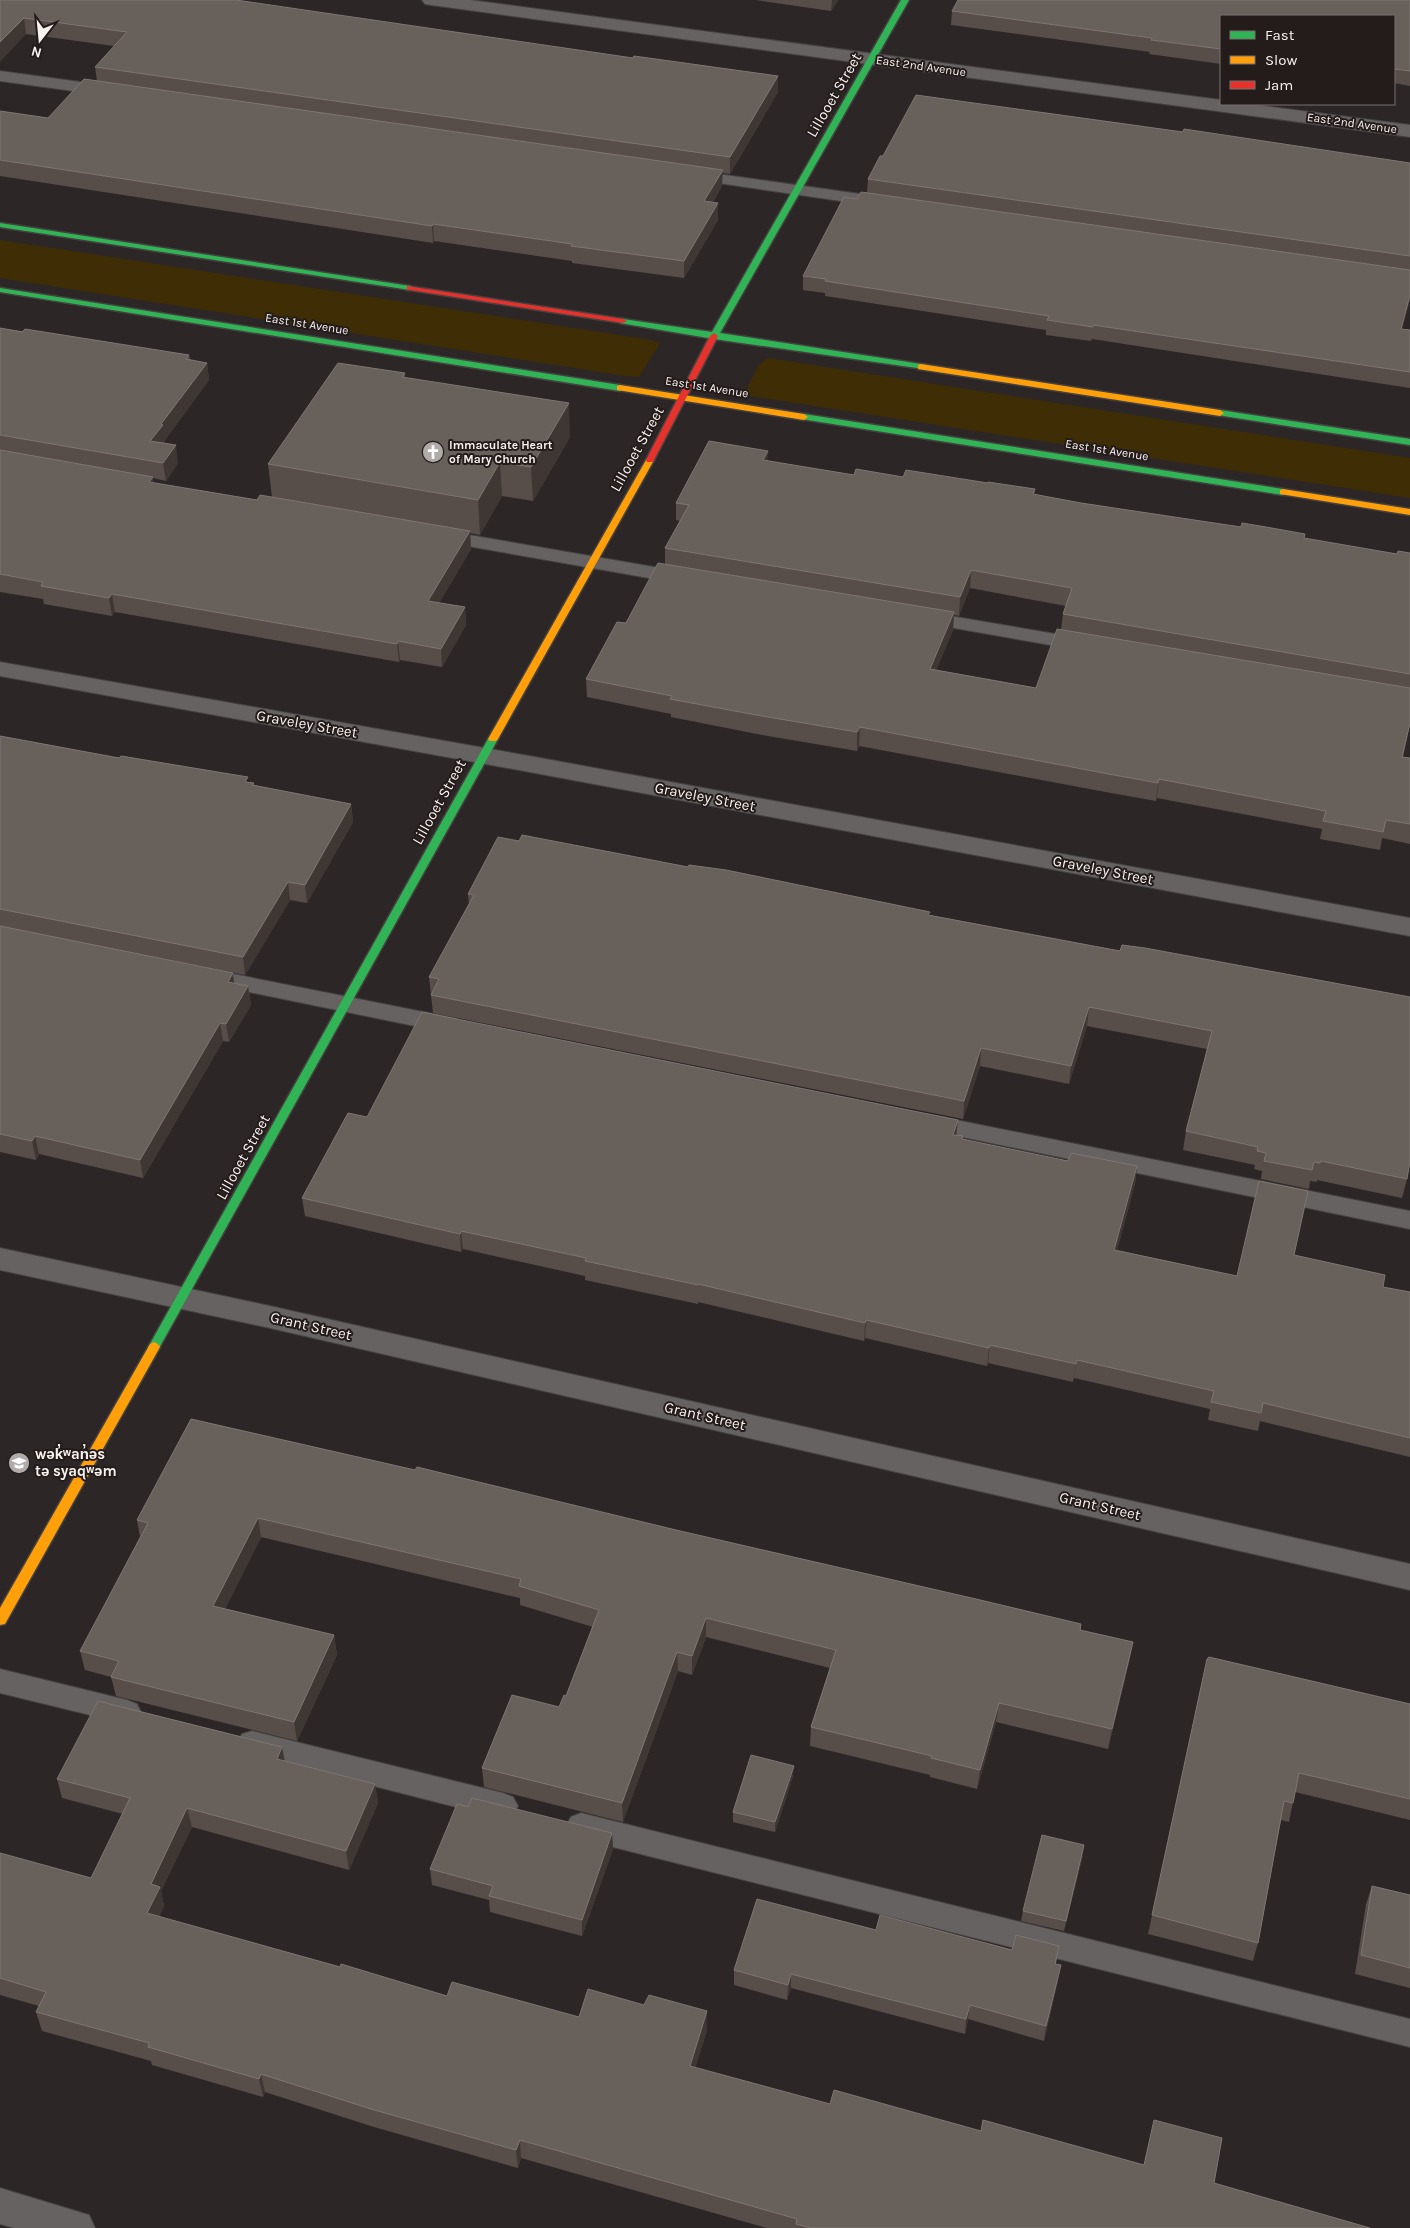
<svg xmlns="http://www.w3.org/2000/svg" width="1410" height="2228" font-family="Karla,sans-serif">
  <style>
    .green { fill: #3f2e05 }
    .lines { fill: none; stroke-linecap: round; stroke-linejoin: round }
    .lane-casing { stroke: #454241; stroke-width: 2 }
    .street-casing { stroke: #454241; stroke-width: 2 }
    .fast-casing { stroke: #454241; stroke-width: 3 }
    .slow-casing { stroke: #454241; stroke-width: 3 }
    .jam-casing { stroke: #454241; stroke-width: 3 }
    .lane { fill: #656261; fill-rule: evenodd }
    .street { fill: #656261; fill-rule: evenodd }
    .fast { fill: #30b455; fill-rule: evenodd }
    .slow { fill: #ff9f0a; fill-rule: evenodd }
    .jam { fill: #e5322d; fill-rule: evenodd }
    .wall { fill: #574e4a; fill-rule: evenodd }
    .shaded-wall { fill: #3f3734 }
    .building { fill: #68605b; stroke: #7f7673 }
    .labels { text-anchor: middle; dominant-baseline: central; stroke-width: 4; stroke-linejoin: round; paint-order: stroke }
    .far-street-label { font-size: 12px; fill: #f7f1f0; stroke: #241c1b }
    .far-poi-label { font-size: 12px; font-weight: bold; fill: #f7f1f0; stroke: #241c1b; text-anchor: start }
    .street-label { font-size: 15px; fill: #f7f1f0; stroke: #241c1b }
    .poi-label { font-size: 15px; font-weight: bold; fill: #f7f1f0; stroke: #241c1b; text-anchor: start }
  </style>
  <rect width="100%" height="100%" fill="#2c2726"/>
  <!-- green -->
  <path class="green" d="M0 240 652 340 660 343 639 377 626 376 0 278Z
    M768 358 1410 458V498L750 396 747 388 759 365Z"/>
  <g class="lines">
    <!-- lane casing -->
    <g class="lane-casing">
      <path id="lane" d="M0 71 110 86 116 88 118 91 116 94 110 96 0 81Z
        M690 170 889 198 895 199 897 203 895 207 889 208 684 178 682 175 684 172Z
        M440 530 683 572 690 574 693 578 690 582 683 584 433 540 430 536 433 532Z
        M921 611 1085 639 1092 641 1095 645 1092 649 1085 651 914 621 911 617 914 613Z
        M203 968 449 1017 457 1019 461 1025 457 1031 449 1033 195 981 192 976 195 971Z
        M926 1114 1410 1211V1229L918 1128 914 1122 918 1116Z
        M0 1669 127 1700 137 1704 141 1712 137 1720 127 1724 0 1693Z
        M252 1731 503 1793 513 1797 518 1806 513 1815 503 1819 252 1755 242 1752 238 1743 242 1734Z
        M581 1813 1410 2019V2047L581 1839 571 1835 566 1826 571 1817Z"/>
    </g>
    <!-- street casing -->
    <g class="street-casing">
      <path id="street" d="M422 0H470L1221 100V104H1248L1410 125V137L431 5 425 4Z
        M0 662 535 757 1410 918V936L535 773 0 676Z
        M0 1248 270 1306 1410 1564V1590L270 1328 0 1270Z
        M0 2188 89 2215 95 2228H14L0 2224Z"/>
    </g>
    <!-- fast casing -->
    <g class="fast-casing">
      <path id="fast" d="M901 0H909L720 333 921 364 924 365V369L714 339 620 323V319H623L712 332Z
        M0 223 410 286 414 288 410 290 0 227Z
        M0 288 620 385 624 388 620 391 0 292Z
        M1220 410 1410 439V445L1217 415V411Z
        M804 414 1283 489 1287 492 1283 495 801 419V415Z
        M493 736 498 739 158 1350H150L148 1347 150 1344 488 739Z"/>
    </g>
    <!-- slow casing -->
    <g class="slow-casing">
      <path id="slow" d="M921 364 1220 410 1224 413 1220 416 918 369V365Z
        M620 385 804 414 808 417 804 420 617 390V386Z
        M650 457 654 460 498 739 496 741H490L488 739 646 460Z
        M1283 489 1410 509V515L1280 494V490Z
        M154 1342 158 1344 160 1347 5 1624 0 1625V1608L150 1344Z"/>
    </g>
    <!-- jam casing -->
    <g class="jam-casing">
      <path id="jam" d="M407 286 623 319 627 321 623 323 410 290H407Z
        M714 333 718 336 654 460 653 462H647L646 460 710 336Z"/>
    </g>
    <!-- lane -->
    <use href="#lane" class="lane"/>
    <!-- street -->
    <use href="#street" class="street"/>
    <!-- fast -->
    <use href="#fast" class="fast"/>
    <!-- slow -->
    <use href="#slow" class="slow"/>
    <!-- jam -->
    <use href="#jam" class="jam"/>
  </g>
  <!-- wall -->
  <path class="wall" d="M0 0 633 58 778 76V92L730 174 722 173V186L713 202 718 220 684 278 572 263V261L434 241 433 243 0 176V111L48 118 97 81 95 67 114 46 26 34Z
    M756 0H838L831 11Z
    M1410 0V86L1394 83V16H1221V64L1149 54 1150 52 951 25 952 11Z
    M1410 163V299L1402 329 1410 330V388L1092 339 1091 341 1046 335V330L825 296V293L803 290V276L857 199 867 193 868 179Z
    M0 328 189 355 190 360 207 363 209 380 165 440V442L164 444 178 463 166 481 153 478V483L257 500 272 497 268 464 405 373V378L570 437 533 501 502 496 480 535 470 533 471 549 439 603 465 607 466 625 442 667 400 660 399 662 115 612 112 616 44 604 43 599 0 592Z
    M768 461 854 475 903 477 988 483 1035 489 1034 495 1081 503 1397 554 1410 553V724L1403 757 1410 758V844L1382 838 1380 850 1320 839 1322 829 1157 798 1156 801 1111 793 859 746 857 751 762 735 671 717V714L587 697 586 679 626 623 665 564V548L680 521 676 520V503ZM970 588 1066 606 1063 614 1061 630 1036 688 936 670 953 630 954 615 959 616Z
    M0 736 254 783V785L351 804 353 822 307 903 290 900 245 975 144 955 234 983 248 986 251 1005 229 1042 223 1041 143 1178 39 1154 36 1160 0 1152Z
    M468 894 929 915 1120 951 1407 1179 1402 1198 1317 1180V1182L1310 1181 1309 1189 1261 1179 1262 1171 1254 1169 1255 1165 1183 1150 1186 1131 1207 1049 1087 1026 1069 1084 980 1066 963 1119 433 1013 429 977 469 904Z
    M367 1117 957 1135 963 1139 1068 1161 1137 1166 1135 1184 1117 1250 1237 1276 1294 1255 1383 1287 1410 1292V1457L1260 1421 1258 1431 1208 1420 1210 1409 1074 1378 1073 1382 988 1363 987 1366 865 1338 864 1341 698 1302V1304L585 1280V1276L463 1249 461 1252 305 1216 302 1198Z
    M191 1419 1081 1624 1080 1630 1133 1642 1129 1662 1108 1749 996 1722 977 1789 930 1777V1775L810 1746 811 1727 830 1668 706 1637 692 1675 678 1671 623 1822 484 1787 482 1768 559 1707 566 1696 593 1627 520 1605V1598L261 1537 225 1609 334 1635 337 1655 297 1741 116 1696 111 1677 85 1670 80 1651 140 1537 137 1520Z
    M1207 1659 1410 1704V1820L1295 1792 1289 1822 1281 1820 1258 1943 1253 1961 1148 1934Z
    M285 1761 375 1784 378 1803 349 1870 192 1827 161 1891 164 1906 159 1917 447 1996 579 2017 644 2005 707 2011V2030L695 2068 830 2104 981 2131 1144 2165 1214 2183 1370 2228H767L521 2158 518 2168 374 2127 265 2092 263 2097 152 2065 151 2061 42 2031 36 2012 39 2006 0 1995V1853L91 1878 123 1814 62 1798 57 1779Z
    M793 1776 775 1832 733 1822V1812Z
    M468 1807 612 1833 613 1849 582 1936 490 1912 489 1900 432 1885 430 1869Z
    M1083 1855 1064 1931 1021 1921 1023 1911Z
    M1372 1886 1410 1895V1988L1355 1974 1366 1904Z
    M876 1930 1012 1950 1059 1946 1056 1964 1058 1980 1044 2041 968 2019 965 2034 791 1988 787 2000 734 1985V1970Z"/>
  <!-- shaded-wall -->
  <path class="shaded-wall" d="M832 0H838L831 11Z
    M24 18 26 34 0 62V42Z
    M778 76V92L730 174V157Z
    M723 170 722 186 704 218V201Z
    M718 203V220L684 278V261Z
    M433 224 434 241 433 243 432 226Z
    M1410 295V299L1399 344 1401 329Z
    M207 363 209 380 165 440V442L153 459 150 441 161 424Z
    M569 403 570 437 533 501 531 467Z
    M176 445 178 463 166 481 163 463Z
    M768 451 767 469 763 460Z
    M500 462 502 496 480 535 478 500Z
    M153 477 155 495 149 482Z
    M470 531 471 549 430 619 428 601Z
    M971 570 970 588 959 616 960 597Z
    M112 594 115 612 112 616 109 598Z
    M465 607 466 625 442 667 441 649Z
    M954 612 953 630 929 688 930 669Z
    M398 641 400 660 399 662 397 644Z
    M860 727 859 746 857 751V732Z
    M1159 779 1157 798 1156 801 1158 783Z
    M351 804 353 822 307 903 305 885Z
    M288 882 290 900 245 975 243 957Z
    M233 973 235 992 228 982Z
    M248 986 251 1005 229 1042 226 1024Z
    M1089 1007 1087 1026 1069 1084 1071 1066Z
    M220 1023 223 1041 143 1178 140 1160Z
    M981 1048 980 1066 963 1119 964 1101Z
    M958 1120 956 1139 953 1135Z
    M35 1136 39 1154 36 1160 32 1141Z
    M1137 1166 1135 1184 1112 1268 1114 1250Z
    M461 1231 463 1249 461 1252 460 1234Z
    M866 1320 865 1338 864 1341 865 1323Z
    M990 1345 988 1363 987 1366 989 1348Z
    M1077 1360 1074 1378 1073 1382 1076 1364Z
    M258 1518 261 1537 217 1625 213 1606Z
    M706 1618V1637L692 1675V1656Z
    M334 1635 337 1655 297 1741 294 1722Z
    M1133 1642 1129 1662 1108 1749 1112 1729Z
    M677 1652 678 1671 623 1822 622 1803Z
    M999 1703 996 1722 977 1789 980 1770Z
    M282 1747 286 1767 277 1759Z
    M794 1766 793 1776 775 1832V1822Z
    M375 1784 378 1803 349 1870 346 1851Z
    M187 1808 192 1827 161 1891 164 1906 152 1932 147 1913 151 1884Z
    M612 1833 613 1849 582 1936V1920Z
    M1084 1845 1083 1855 1064 1931 1066 1921Z
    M1061 1965 1058 1980 1044 2041 1046 2026Z
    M791 1974V1988L787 2000 788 1985Z
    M970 2005 968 2019 965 2034 966 2019Z
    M707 2011V2030L690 2084V2066Z
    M261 2074 265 2092 263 2097 259 2079Z
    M520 2140 521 2158 518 2168 516 2150Z"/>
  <!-- building -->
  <path class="building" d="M0 0H236L633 58 634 56 778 76 730 157 95 67 127 32 24 18 0 42Z
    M958 0H1410V71L1394 69V16H1221V49L1151 40 1152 38 952 11Z
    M84 79 723 170 704 201 718 203 684 261 571 246 572 244 433 224 432 226 0 160V111L48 118Z
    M916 95 1183 132 1184 129 1410 163V256L868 179 880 156H883Z
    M861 192 1410 270V295L1401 329 1410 330V372L1093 325V327L1047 320 1049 316 825 281 826 279 803 276 844 197 857 199Z
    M0 328 22 332 25 329 189 355 186 359 207 363 161 424 163 425 150 441 176 445 163 463 0 435Z
    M338 363 405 373 402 377 569 403 531 467 500 462 478 500 268 464Z
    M709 441 768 451 763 460 854 475 856 469 903 477 906 470 988 483V482L1035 489 1033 494 1081 503 1241 527 1242 523 1266 527 1305 534 1304 538 1397 554 1398 551 1410 553V674L1063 614 1072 588 971 570 960 597 665 548 689 505 676 503Z
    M0 450 153 477 149 482 257 500 260 495 470 531 428 601 465 607 441 649 398 641 397 644 112 594 109 598 41 586 43 582 0 574Z
    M658 563 954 612 930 669 1036 688 1057 629 1410 688V723L1402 757 1410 758V824L1386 820 1383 832 1323 821 1326 811 1159 779 1158 783 1114 775 860 727 857 732 762 716 670 699 672 696 586 679 617 622 626 623Z
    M0 736 119 758 121 756 248 777 245 782 254 783 252 785 351 804 305 885 288 882 243 957 0 909Z
    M522 835 688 867 689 865 726 870 930 912 928 915 1120 951 1122 945 1145 948 1410 997V1161L1407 1179 1321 1161 1320 1163 1314 1162 1312 1170 1264 1161 1266 1153 1257 1151 1258 1147 1186 1131 1212 1031 1089 1007 1071 1066 981 1048 964 1101 431 995 439 979 429 977 474 895 468 894 498 837 519 841Z
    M0 926 233 973 228 982 248 986 226 1024 220 1023 140 1160 35 1136 32 1141 0 1134Z
    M422 1012 958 1120 953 1135 963 1136 962 1139 1068 1161 1071 1153 1137 1166 1114 1250 1237 1276 1259 1181 1308 1191 1294 1255 1385 1275 1383 1287 1410 1292V1438L1263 1403 1261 1413 1211 1402 1214 1391 1077 1360 1076 1364 990 1345 989 1348 866 1320 865 1323 698 1284V1285L585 1261 586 1258 461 1231 460 1234 302 1198 348 1113 367 1117Z
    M191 1419 415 1470 417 1467 676 1530 976 1599 1081 1624 1080 1630 1133 1642 1112 1729 999 1703 980 1770 931 1758 932 1756 811 1727 836 1650 706 1618 692 1656 677 1652 622 1803 482 1768 512 1695 559 1707 564 1695 566 1696 599 1610 519 1586 521 1579 258 1518 213 1606 334 1635 294 1722 111 1677 119 1661 80 1651 148 1523 137 1520Z
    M1209 1657 1410 1704V1799L1299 1773 1293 1803 1284 1801 1258 1943 1152 1915 1207 1659Z
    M98 1701 282 1747 277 1759 375 1784 346 1851 187 1808 151 1884 160 1887 147 1913 340 1967 341 1964 447 1996 452 1982 579 2017 588 1989 644 2005 649 1995 707 2011 690 2066 830 2104 834 2090 981 2131 983 2120 1144 2165 1154 2120 1222 2138 1214 2183 1370 2228H812L796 2224 797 2219 520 2140 516 2150 371 2109 261 2074 259 2079 148 2047 149 2043 36 2012 46 1992 0 1978V1853L91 1878 130 1798 57 1779Z
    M751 1755 794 1766 775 1822 733 1812Z
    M472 1798 612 1833 582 1920 489 1896 493 1886 430 1869 457 1804 468 1807Z
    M1042 1835 1084 1845 1066 1921 1023 1911Z
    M1372 1886 1410 1895V1968L1361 1955Z
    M757 1899 876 1930 880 1915 1012 1950 1016 1935 1059 1946 1055 1964 1061 1965 1046 2026 970 2005 966 2019 791 1974 788 1985 734 1970Z"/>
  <!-- icons -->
  <defs>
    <g id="church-disc" transform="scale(1.125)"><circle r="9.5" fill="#b0aaa9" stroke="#241c1b"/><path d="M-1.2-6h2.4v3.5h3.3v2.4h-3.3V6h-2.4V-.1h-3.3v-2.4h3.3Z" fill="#fff"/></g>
    <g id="school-disc" transform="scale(1.125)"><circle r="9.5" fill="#b0aaa9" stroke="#241c1b"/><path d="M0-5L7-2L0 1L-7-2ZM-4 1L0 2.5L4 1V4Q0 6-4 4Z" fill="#fff"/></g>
  </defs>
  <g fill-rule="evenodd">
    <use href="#church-disc" x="433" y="452"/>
    <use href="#school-disc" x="19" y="1463"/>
  </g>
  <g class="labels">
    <!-- far-street labels -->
    <g class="far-street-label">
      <text transform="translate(921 66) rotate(8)">East 2nd Avenue</text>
      <text transform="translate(1352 123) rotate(8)">East 2nd Avenue</text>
      <text transform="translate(307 324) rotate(9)">East 1st Avenue</text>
      <text transform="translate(707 387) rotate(9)">East 1st Avenue</text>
      <text transform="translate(1107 450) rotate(9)">East 1st Avenue</text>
    </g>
    <!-- far-poi labels -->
    <g class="far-poi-label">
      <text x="449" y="445">Immaculate Heart<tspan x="449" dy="14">of Mary Church</tspan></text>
    </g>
    <!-- street labels -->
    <g class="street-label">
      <text transform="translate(834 95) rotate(-60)">Lillooet Street</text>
      <text transform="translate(637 449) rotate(-61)">Lillooet Street</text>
      <text transform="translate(307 724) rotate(10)">Graveley Street</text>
      <text transform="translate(705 797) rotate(11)">Graveley Street</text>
      <text transform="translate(439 802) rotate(-61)">Lillooet Street</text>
      <text transform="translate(1103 870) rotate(11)">Graveley Street</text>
      <text transform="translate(243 1157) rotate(-61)">Lillooet Street</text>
      <text transform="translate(311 1326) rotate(13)">Grant Street</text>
      <text transform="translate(705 1416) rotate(13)">Grant Street</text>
      <text transform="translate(1100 1506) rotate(13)">Grant Street</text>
    </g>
    <!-- poi labels -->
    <g class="poi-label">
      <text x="35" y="1454">wək̓ʷan̓əs<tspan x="35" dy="17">tə syaqʷəm</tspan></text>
    </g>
  </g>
  <!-- legend -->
  <rect x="1220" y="15" width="175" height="90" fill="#241c1b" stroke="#787170"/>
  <rect x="1230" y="31" width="25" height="8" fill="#30b455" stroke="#787170"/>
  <text x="1265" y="40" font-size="15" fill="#f7f1f0">Fast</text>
  <rect x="1230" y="56" width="25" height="8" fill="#ff9f0a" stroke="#787170"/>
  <text x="1265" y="65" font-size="15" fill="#f7f1f0">Slow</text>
  <rect x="1230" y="81" width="25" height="8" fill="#e5322d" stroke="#787170"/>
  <text x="1265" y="90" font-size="15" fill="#f7f1f0">Jam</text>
  <!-- north arrow -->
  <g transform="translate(40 40) rotate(196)" stroke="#241c1b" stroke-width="4" paint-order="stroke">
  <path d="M0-4L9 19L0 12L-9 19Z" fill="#f7f1f0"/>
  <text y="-8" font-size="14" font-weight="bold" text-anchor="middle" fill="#f7f1f0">N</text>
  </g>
</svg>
